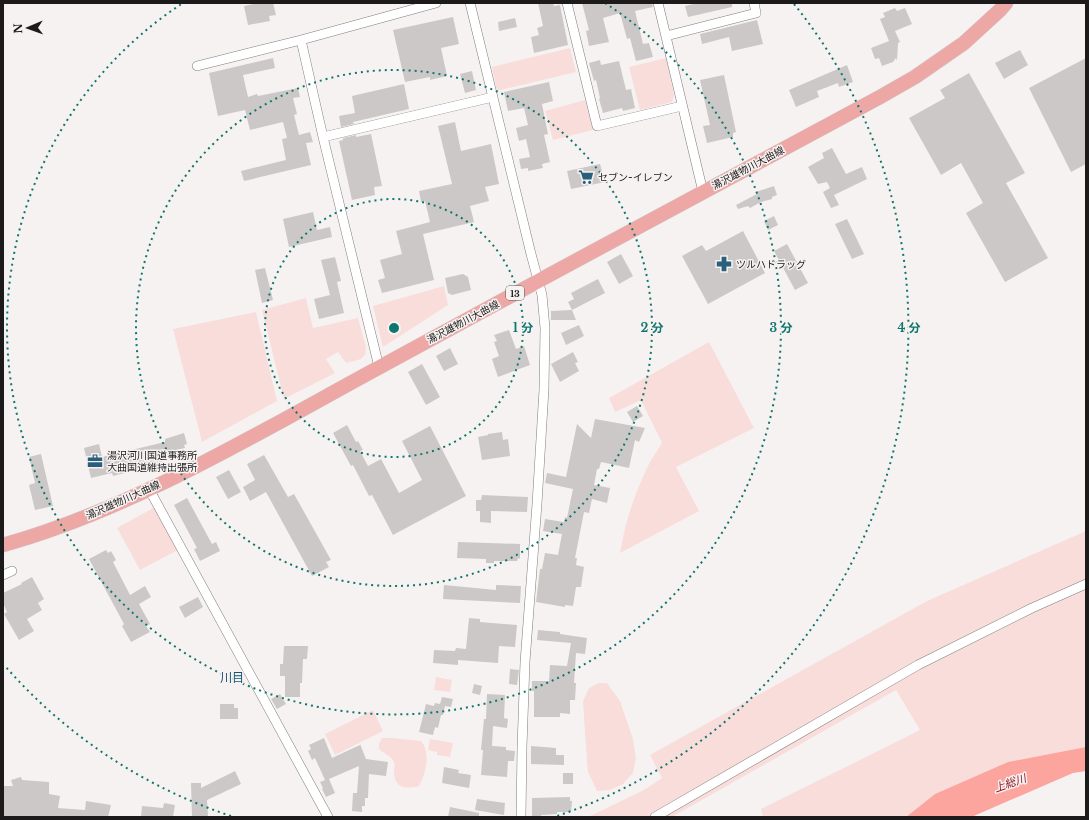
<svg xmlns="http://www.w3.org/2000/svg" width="1089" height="820" font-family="'Libre Baskerville','Noto Sans JP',serif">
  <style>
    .green { fill: #f9ddda }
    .water { fill: #fba59e }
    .building { fill: #cdc8c8 }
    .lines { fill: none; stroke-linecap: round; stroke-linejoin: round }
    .street-casing { stroke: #827d7d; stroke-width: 10 }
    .primary-casing { stroke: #d2d1d1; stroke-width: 15 }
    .street { stroke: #fff; stroke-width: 9 }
    .primary { stroke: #eda7a4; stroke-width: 14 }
    .ring { fill: none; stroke: #0f766e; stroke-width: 2; stroke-dasharray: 2 4 }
    .labels { text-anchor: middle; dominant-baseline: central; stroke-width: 3; stroke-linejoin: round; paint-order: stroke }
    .shield { fill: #f7f2f2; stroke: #5e5b5b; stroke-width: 1 }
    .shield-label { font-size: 9px; font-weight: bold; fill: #1c1a1a }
    .street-label { font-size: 10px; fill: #1c1a1a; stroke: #f7f2f2 }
    .poi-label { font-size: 10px; fill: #1c1a1a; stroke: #f7f2f2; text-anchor: start }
    .water-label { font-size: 11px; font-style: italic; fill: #8b0918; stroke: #f7f2f2 }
    .quarter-label { font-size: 12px; fill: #145573; stroke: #f7f2f2 }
    .centre { fill: #0f766e; stroke: #f7f2f2; stroke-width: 2 }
    .ring-label { font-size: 12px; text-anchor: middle; font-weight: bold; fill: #0f766e; stroke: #f7f2f2; stroke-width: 3; stroke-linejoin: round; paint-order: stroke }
  </style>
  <rect width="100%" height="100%" fill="#f7f2f2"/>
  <!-- green -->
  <path class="green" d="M570 48 576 72 497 91 492 67Z
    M666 58 674 95 672 102 640 110 629 67Z
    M585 100 593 130 553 140 545 111Z
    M444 286 448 305 383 347 373 306Z
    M306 298 313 328 358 318 366 347 365 355 361 359 346 363 338 352 326 359 335 373 284 399 262 310Z
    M256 312 277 401 202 442 173 329Z
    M709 342 754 428 676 467 699 511 620 553C625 522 635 492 649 464 653 456 658 450 662 443L641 400 615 412 609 398Z
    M155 507 178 550 140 570 117 528Z
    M1086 531V747L1008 762 935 794 906 817H763L761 809 920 730 896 690 672 817H588L644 790 662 778 650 755 927 601Z
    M436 677 452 680 450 692 434 690Z
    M599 683H607L620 701 633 739 636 758 633 773 623 784 610 790 597 791 588 772 587 763 583 701 589 688Z
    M373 710 383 731 335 755 325 734Z
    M382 738H392L421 741C431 752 426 774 419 786 408 789 396 789 394 775 394 771 395 765 394 762 391 756 383 753 379 749V744Z
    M430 739 453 743 450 757 437 755V752L428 750Z"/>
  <!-- water -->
  <path class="water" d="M1086 747V771L1073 773 976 815 972 817H906L935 794 1008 762Z"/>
  <!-- building -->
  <path class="building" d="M258 3H273L276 15 269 16 270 21 248 25 244 6Z
    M538 3H553L554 6 560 5 568 45 534 53 531 37 539 35 537 28 543 26Z
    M582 3H652L653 7 635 11 643 44 649 43 653 57 636 61 630 38 627 39 620 13 603 18 609 42 589 46 586 31 589 30Z
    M698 3H732V7L688 17 685 6Z
    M895 8 897 11 905 8 912 24 895 31 900 42 898 43 897 61 896 58 893 62 882 66 879 58 875 59 871 48 889 41 880 19 885 17 883 13Z
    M453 17 459 44 441 48 447 76 430 80V77L405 82 393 30Z
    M515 18 517 27 499 31 498 22Z
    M757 20 763 44 732 51 729 37 702 44 700 34Z
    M1020 50 1028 65 1004 79 995 63Z
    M273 58 275 68 243 75 248 97 257 94 258 96 298 88 300 97 293 98 297 114 294 115 299 135 310 132 313 142 306 143 311 165 244 181 241 171 286 160 282 139 287 138 283 122 250 130 245 110 218 116 209 73Z
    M1086 58V164L1071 172 1029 88Z
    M600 60 601 65 619 61 626 90 631 89 635 108 623 111 622 108 603 113 599 99 600 98 596 80 594 81 589 63Z
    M847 65 853 82 839 87 838 83 817 91 819 97 796 107 789 90Z
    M472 71 476 90 465 93 460 74Z
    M969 73 1025 173 1006 183 1048 258 1005 282 966 213 983 203 961 163 941 175 909 118 945 98 940 90Z
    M724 75 736 132 733 133V137L707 143 703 126 710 125 700 80Z
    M549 82 553 101 542 104 548 134 544 135 550 162 542 164 543 168 528 171V168L521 169 519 159 530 157 526 139 519 141 516 128 528 125 524 108 508 111 504 92Z
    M404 84 409 109 353 122 354 124 341 127 339 116 355 113 352 96Z
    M455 122 461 151 491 144 499 184 485 187 489 201 470 206 474 222 423 234 434 280 382 293 378 280 385 278 380 260 402 254 396 231 430 222 425 201 421 202 419 191 452 184 438 126Z
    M371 134 382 186 374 187 375 195 352 200 339 141 343 140V138L356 135V137Z
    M832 148 846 174 862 167 867 179 834 195 839 205 831 208 823 192 830 188 827 182 818 184 808 167 824 158 822 153Z
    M600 164 605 182 571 189 567 171Z
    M774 186 777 195 772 197V199L761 202 750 208 748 206 738 209 736 205 757 194 756 192Z
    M313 212 317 230 330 227 332 237 289 247 283 219Z
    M774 216 778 225 768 230 764 221Z
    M847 219 864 254 852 259 835 224Z
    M743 231 765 273 708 304 682 256 702 245 706 251Z
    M787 244 808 283 795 290 774 251Z
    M621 254 633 276 619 284 607 262Z
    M335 257 341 281 337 282 344 313 319 319 314 299 330 295 321 260Z
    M265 268 273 300 262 303 255 270Z
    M463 274 468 277 471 290 452 295 448 293 445 278Z
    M598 279 605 293 572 310 568 302 574 299 571 293Z
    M572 310 576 320H551V311Z
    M579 325 584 336 566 345 561 333Z
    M509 330 516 349 524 346 530 365 498 377 492 359 499 356 494 342 497 341 494 335Z
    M450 348 458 364 444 371 436 356Z
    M573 352 578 362 575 363 579 371 560 382 551 364Z
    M422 364 440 397 426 405 408 372Z
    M637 406 643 416 633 422 627 412Z
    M595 419 645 428 639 442 635 440 629 468 601 462 599 469H597L594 485 610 488 607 503 592 499 589 513 584 512 575 558H577L576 565 584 567 581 587H576L573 606 565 605V607L536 602 540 569H542L545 553 558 555 562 534 543 531 545 519 564 522 565 517 567 518 573 489 545 483 547 473 566 477 577 424 591 438Z
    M347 425 356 442 358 441 363 450 360 451 368 466 381 459 399 493 422 480 402 441 430 426 466 496 393 535 372 495 369 496 353 465 351 466 333 433Z
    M502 432 503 440 508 439 510 456 482 460 478 437 488 435V434Z
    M184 433 187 444 184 445 185 448 163 453 165 461 135 468 136 470 113 476 112 473 91 478 84 448 99 444 102 457 165 442V439Z
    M41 454 53 506 35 510 29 485 35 483 29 457Z
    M264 455 288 497 294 494 331 560 326 562 329 567 312 576 266 492 250 501 243 487 255 480 247 464Z
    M229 470 241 492 228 499 216 477Z
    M482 495 528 497 527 512 491 511V523L480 522V511H476V500H481Z
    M187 498 212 544 216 542 220 551 200 561 194 549 197 548 174 505Z
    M458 542 520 544V559L518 558 517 561H494V563H486V559L457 558Z
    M106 550 108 553 111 551 116 560 113 562 130 595 145 586 151 597 139 604 150 624 146 626 150 632 131 642 122 626 124 624 89 559Z
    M32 577 44 599 38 603 42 610 27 619 34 631 19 640 4 614 7 612 3 603V593L22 584 21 583Z
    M444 585 496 590V585L521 586 520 603 443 599Z
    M198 597 203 607 185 618 179 607Z
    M469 618 480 619V622L517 625 515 647 499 646 498 663 458 660V665L433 663 434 650 455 651 456 648 466 649Z
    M538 630 560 632V634L587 638 585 654 576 653 574 683H576L575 700H570V714L560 713V717H534V691H532V681H549L550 665 567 666 571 643 537 640Z
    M284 646H308L307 659H303L302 683H300V697H285V676H280V664H283Z
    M510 669 519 670 517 685 509 684Z
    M474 684 482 686 480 695 472 693Z
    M280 694 286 704 277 709 271 699Z
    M487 694 505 695 504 718 508 719 507 728 493 726 492 746 506 747V750L515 751 514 761H508L507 777 481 775 483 750H481L484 719H486Z
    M442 697 453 699 451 707 445 706 443 715H441L438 728 435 727 433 735 419 732 426 704 434 706 435 703 440 704Z
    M220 704H234V708H238V719H220Z
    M324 738 332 758 360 745V744L366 759 388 762 386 776 369 774 368 798H365V806H362V812L352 811 353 793H357L359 766 329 779 335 793 326 797 322 789 323 788 320 782 325 780 315 758 312 760 308 751 311 749 309 745Z
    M531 746 556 748V755H564V765L531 764Z
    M444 767 459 770 458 773 471 775 469 788 442 783Z
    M235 771 241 784 207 800 208 817H192L191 783H201V788Z
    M563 773H573V784H563Z
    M21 777 22 780 49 782V794L60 796 58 808 85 810 86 801 111 805 108 817H3V786H13L11 780Z
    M570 797V801H572L571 812H557V814L541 815V817H532V798Z
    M477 799 505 803 504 815 475 810Z
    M164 803 175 805 173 817H141L142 806 163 808Z
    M450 807 479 813V817H448Z"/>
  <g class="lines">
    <!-- street casing -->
    <g class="street-casing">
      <path id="street" d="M470 3 531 254 542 295 545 328 544 389 537 504 525 662 522 747 521 817
        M567 3 597 126 682 106
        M658 3 703 192
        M666 36 756 13 754 3
        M301 40 323 137 379 367
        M197 66 301 40 436 3
        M323 137 493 97
        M149 489 328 817
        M3 575 12 571
        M655 817 918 665 1032 608 1086 584"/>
    </g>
    <!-- primary casing -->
    <g class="primary-casing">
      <path id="primary" d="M3 545C135 508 258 433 378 368 545 277 712 187 880 97L915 77 964 43 1000 10 1006 3"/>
    </g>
    <!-- street -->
    <use href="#street" class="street"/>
    <!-- primary -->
    <use href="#primary" class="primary"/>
  </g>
  <!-- distance rings -->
  <g class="ring">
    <circle cx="394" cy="328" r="129"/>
    <circle cx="394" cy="328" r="258"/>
    <path d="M605 3A387 387 0 1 1 183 3"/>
    <path d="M231 816A515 515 0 0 1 5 666M794 4A515 515 0 0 1 557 816"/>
  </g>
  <!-- icons -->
  <defs>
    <g id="supermarket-bare" transform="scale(1.2)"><path d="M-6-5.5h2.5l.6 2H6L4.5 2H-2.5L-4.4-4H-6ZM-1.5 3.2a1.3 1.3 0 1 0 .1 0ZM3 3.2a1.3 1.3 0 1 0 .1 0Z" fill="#2b607c" stroke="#f7f2f2" stroke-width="2.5" paint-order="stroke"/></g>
    <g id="pharmacy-bare" transform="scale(1.2)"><path d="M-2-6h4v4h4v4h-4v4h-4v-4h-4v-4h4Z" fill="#2b607c" stroke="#f7f2f2" stroke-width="2.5" paint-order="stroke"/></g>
    <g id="office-bare" transform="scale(1.2)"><path d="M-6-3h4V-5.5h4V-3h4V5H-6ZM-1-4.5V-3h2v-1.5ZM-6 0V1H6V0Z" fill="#2b607c" stroke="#f7f2f2" stroke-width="2.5" paint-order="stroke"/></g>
  </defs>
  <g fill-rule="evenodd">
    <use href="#supermarket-bare" x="586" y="177"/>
    <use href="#pharmacy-bare" x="724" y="264"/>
    <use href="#office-bare" x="95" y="461"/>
  </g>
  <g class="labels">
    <!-- shield labels -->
    <rect class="shield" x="506" y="286" width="18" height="14" rx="3"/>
    <g class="shield-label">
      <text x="515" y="293">13</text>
    </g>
    <!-- street labels -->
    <g class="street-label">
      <text transform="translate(748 168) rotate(-28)">湯沢雄物川大曲線</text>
      <text transform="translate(463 322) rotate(-28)">湯沢雄物川大曲線</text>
      <text transform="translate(123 500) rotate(-24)">湯沢雄物川大曲線</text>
    </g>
    <!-- poi labels -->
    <g class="poi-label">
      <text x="598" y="177">セブン-イレブン</text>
      <text x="736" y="264">ツルハドラッグ</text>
      <text x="107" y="455">湯沢河川国道事務所<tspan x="107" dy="12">大曲国道維持出張所</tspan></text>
    </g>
    <!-- water labels -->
    <g class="water-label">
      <text transform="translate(1010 783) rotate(-19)">上総川</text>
    </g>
    <!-- quarter labels -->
    <g class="quarter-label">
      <text x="232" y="677">川目</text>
    </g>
  </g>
  <circle cx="394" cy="328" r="6" class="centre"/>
  <g class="ring-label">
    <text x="523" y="332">1 分</text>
    <text x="652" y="332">2 分</text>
    <text x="781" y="332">3 分</text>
    <text x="909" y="332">4 分</text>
  </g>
  <!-- border -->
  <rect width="1089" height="820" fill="none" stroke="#1c1a1a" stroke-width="8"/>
  <!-- north arrow -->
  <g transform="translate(28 28) rotate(268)" stroke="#f7f2f2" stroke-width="3" paint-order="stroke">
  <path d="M0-3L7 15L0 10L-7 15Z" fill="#1c1a1a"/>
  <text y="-6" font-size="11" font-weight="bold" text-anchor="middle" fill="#1c1a1a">N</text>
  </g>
</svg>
